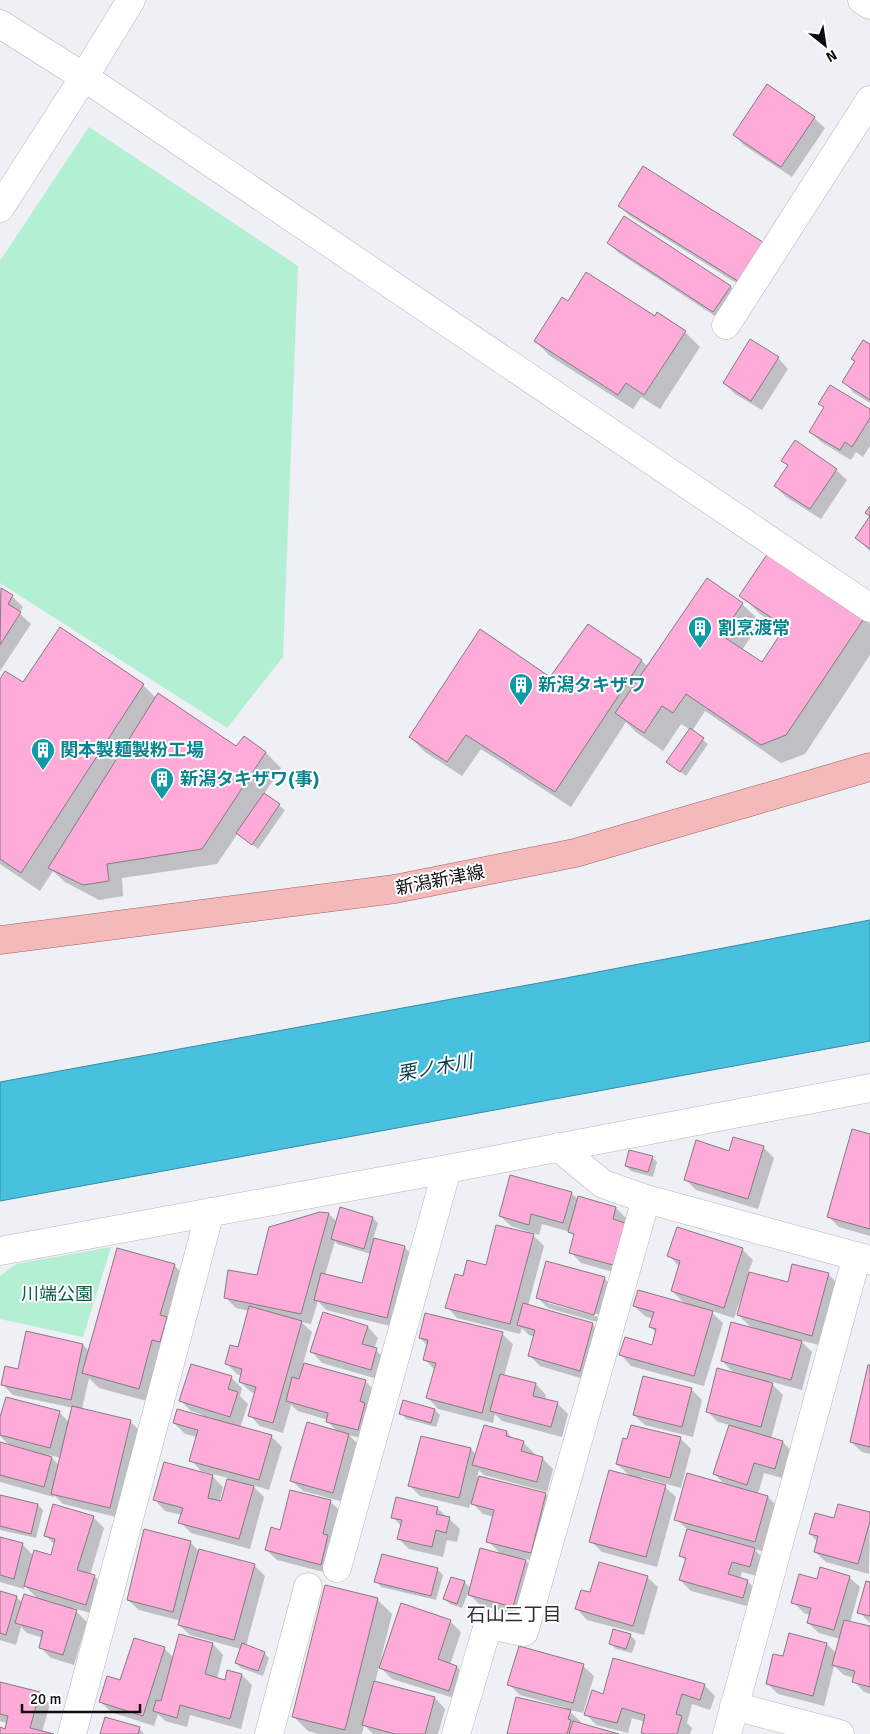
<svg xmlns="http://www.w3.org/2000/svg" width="870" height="1734" font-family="Signika,'Noto Sans JP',sans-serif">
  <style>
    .green { fill: #b3efd2 }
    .water { fill: #48c1df; stroke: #368ba1 }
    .shadow { fill: #0003; fill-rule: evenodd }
    .building { fill: #ffabd9; stroke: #827c7f }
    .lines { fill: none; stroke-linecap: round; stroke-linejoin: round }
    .minor-casing { stroke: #b5b5bb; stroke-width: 29 }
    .major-casing { stroke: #9f6060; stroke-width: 29 }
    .minor { stroke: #fff; stroke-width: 28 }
    .major { stroke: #f4bab9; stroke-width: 28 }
    .labels { text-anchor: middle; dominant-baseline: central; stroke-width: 4; stroke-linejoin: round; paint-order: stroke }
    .culture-label { font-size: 18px; font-weight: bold; fill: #0d838f; stroke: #fff; text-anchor: start }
    .street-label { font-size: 18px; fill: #0d0d0f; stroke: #fff }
    .park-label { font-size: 18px; fill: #065a3f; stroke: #fff }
    .water-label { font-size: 19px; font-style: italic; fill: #0a414d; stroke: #fff }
    .neighbourhood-label { font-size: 19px; fill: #2f3034; stroke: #fff }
  </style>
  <rect width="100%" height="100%" fill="#efeff6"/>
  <!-- green -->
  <path class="green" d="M89 127 298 266 283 657 227 728 0 583V261Z
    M111 1247 83 1337 0 1319V1276L16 1264Z"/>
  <!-- water -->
  <path class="water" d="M870 920V1041L0 1201V1082L566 978Z"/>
  <!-- shadow -->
  <path class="shadow" d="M814 118 825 128 792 177 745 146 734 135Z
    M619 205 766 245 752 293 630 216Z
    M608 243 730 286 741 297 724 322 619 253Z
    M568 302 655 318 685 332 700 347 660 409 641 397 633 409 550 356 535 341Z
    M870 346V403L854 393 844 382Z
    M778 358 788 369 762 410 735 394 724 383Z
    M820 403 870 411V446L863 457 856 452 851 460 821 442 811 432 825 409Z
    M783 461 836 470 847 480 821 519 786 497 775 486 788 466Z
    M870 519V551L856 538Z
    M2 590 12 596 23 607 19 613 31 624 0 671V592Z
    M741 595 864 618 870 624V655L805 754 781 763 705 711 692 731 708 744 686 776 668 762 691 730 681 724 663 751 636 732 626 722 571 807 481 749 462 776 425 752 410 737 550 679 588 626 642 661 648 667 742 604 761 622 742 650 762 663 784 631 760 614Z
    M0 681 24 684 143 685 156 698 236 748 244 737 266 753 281 768 264 794 285 810 258 849 238 833 217 864 122 878 123 896 99 900 65 882 53 871 40 891 0 864Z
    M870 1135V1236L839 1227 828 1216Z
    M763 1147 774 1158 758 1209 696 1190 685 1179 729 1152Z
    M652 1157 657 1162 653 1177 631 1171 626 1166Z
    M571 1193 578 1199 616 1208 626 1218 624 1275 581 1263 571 1252 575 1237 570 1232 542 1224 539 1235 530 1232 544 1246 528 1306 592 1324 603 1335 590 1381 540 1366 530 1356 535 1337 529 1335 522 1328 520 1334 457 1318 447 1307 464 1278 486 1266 528 1234 529 1232 511 1226 500 1216Z
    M321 1213 329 1214 337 1222 373 1218 378 1223 373 1239 405 1248 415 1258 398 1328 326 1310 318 1301 311 1324 301 1322 312 1332 303 1364 365 1381 376 1392 368 1440 349 1435 359 1445 344 1502 303 1491 292 1481 338 1432 327 1421 328 1420 298 1411 291 1405 283 1433 260 1426 250 1416 256 1394 251 1392 240 1382 242 1376 237 1374 227 1364 238 1349 249 1311 236 1308 225 1297 258 1277ZM335 1241 337 1244 371 1254 363 1285 325 1275Z
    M742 1249 753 1260 748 1273 789 1284 828 1274 839 1285 822 1346 800 1340 812 1352 802 1390 769 1381 783 1395 771 1439 783 1442 793 1453 786 1479 764 1473 758 1494 768 1497 778 1507 766 1552 754 1549 765 1560 761 1577 742 1572 740 1579 747 1581 758 1591 754 1608 691 1591 680 1580 686 1561 681 1556 688 1530 676 1519 725 1485 715 1474 730 1425 718 1422 707 1411 735 1374 722 1361 752 1328 738 1315 744 1295H742L734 1318 709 1310 723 1323 704 1386 631 1366 621 1355 652 1346 657 1333 650 1327 653 1319 645 1316 634 1306 686 1305 672 1291 680 1267 669 1256Z
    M174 1265 189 1280 154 1403 99 1388 89 1378 82 1409 130 1421 141 1432 120 1518 63 1504 54 1495V1497L0 1482V1444L10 1446 0 1436V1422L59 1412 70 1423 73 1408 13 1395 2 1384 19 1370 27 1333 83 1345 89 1351ZM49 1455 61 1458 59 1465Z
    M604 1278 615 1289 604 1324 548 1308 537 1297ZM548 1300 600 1315 599 1317 548 1303Z
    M368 1327 378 1338 374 1349 387 1360 381 1380 322 1363 312 1352Z
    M502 1334 513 1344 504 1376 536 1384 546 1395 545 1400 557 1403 568 1414 562 1437 502 1421 495 1414 493 1423 438 1409 428 1398 435 1370 425 1360 428 1346 420 1338Z
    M192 1366 232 1378 242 1388 240 1396 248 1404 240 1428 271 1436 282 1447 269 1490 252 1485 264 1497 250 1549 191 1533 180 1522 182 1515 165 1511 155 1500 207 1475 208 1473 201 1471 191 1460 197 1437 185 1434 174 1423 202 1417 203 1415 191 1411 181 1401ZM209 1473 228 1478 222 1503H219L223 1487Z
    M870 1367V1454L862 1452 851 1442Z
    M692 1390 702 1400 693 1437 645 1425 634 1415Z
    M435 1410 440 1415 436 1427 406 1419 401 1413Z
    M507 1432 514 1440 523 1442 534 1453 533 1456 542 1458 553 1469 547 1492 484 1475 479 1470 477 1477 545 1494 556 1505 541 1563 523 1558 536 1571 524 1617 480 1605 468 1593 462 1608 450 1604 445 1599 464 1582 471 1588 501 1554 488 1541 494 1517 483 1514 471 1502 469 1508 420 1496 410 1486 471 1449 476 1455Z
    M680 1438 691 1449 681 1488 641 1477 640 1480 665 1487 676 1497 657 1567 602 1552 591 1541 631 1477 617 1464Z
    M291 1491 331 1502 341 1512 331 1574 277 1560 266 1550 281 1531Z
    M0 1496 38 1505 43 1510 36 1538 0 1530Z
    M437 1508 460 1529 457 1542 447 1540 443 1557 409 1549 398 1538 401 1526 393 1517Z
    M870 1513 869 1574 826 1562 815 1552 818 1542 810 1534 835 1519Z
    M93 1517 104 1528 90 1575 94 1576 105 1587 97 1615 73 1608 87 1622 74 1665 51 1658 40 1647 43 1638 27 1633 21 1627 16 1645 0 1640V1592L16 1597 23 1603 39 1600 25 1586 24 1589 0 1582V1538L22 1544 34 1556 51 1557 55 1545 45 1535Z
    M190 1542 200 1552 254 1565 265 1576 246 1646 264 1653 269 1658 263 1676 241 1668 236 1663 241 1649 190 1635 179 1625 181 1621 139 1610 128 1600Z
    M437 1569 443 1575 436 1600 381 1587 376 1581Z
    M647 1577 658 1587 644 1635 587 1620 577 1609 591 1594Z
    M849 1577 860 1587 850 1623 870 1628V1694L864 1692 854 1681V1678L844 1675 834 1666 824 1706 778 1694 767 1683 784 1658 827 1644 836 1653 840 1639 819 1633 808 1623 810 1615 804 1613 793 1602 818 1580Z
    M870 1583V1623L859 1612Z
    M377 1599 392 1614 375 1683 435 1698 445 1709 438 1734H373L364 1725 362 1734H319L308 1731 293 1716Z
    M450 1621 461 1632 450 1665 457 1667 467 1678 460 1700 392 1679 381 1668Z
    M630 1635 636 1641 632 1653 616 1649 611 1644Z
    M180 1636 213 1644 223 1655 217 1679 226 1682 228 1671 242 1675 252 1685 241 1729 190 1715 187 1727 165 1721 158 1714 154 1726 111 1712 100 1701 121 1682 164 1648 174 1658Z
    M583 1666 594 1676 583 1713 567 1709 581 1722 580 1725 614 1734H508L565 1710 566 1708 520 1695 509 1684Z
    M0 1683 39 1693 50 1704 42 1732 51 1734H0V1729L6 1730 7 1723 0 1721Z
    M704 1685 715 1696 710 1710 692 1704 687 1723 692 1728 690 1734H644L642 1732 645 1722 632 1718 628 1733 596 1725 586 1714 603 1695Z
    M139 1728 144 1734H102Z"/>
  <!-- building -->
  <path class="building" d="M767 84 815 117 781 167 733 135Z
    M643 166 766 244 741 283 618 206Z
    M624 216 731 286 713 312 607 243Z
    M586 272 655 316 657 312 686 331 644 395 626 383 618 395 534 341 562 297 568 301Z
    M750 339 779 357 751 401 723 383Z
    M863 340 870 344V400L842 382 855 361 851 359Z
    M830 385 870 409V418L852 447 845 442 840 450 809 432 824 407 818 404Z
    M795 440 837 469 810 509 774 486 788 465 781 461Z
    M870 506V549L855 538 870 516 865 513Z
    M768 553 865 617 786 735 761 745 686 694 673 713 662 706 644 733 615 713 707 578 743 603 721 635 762 662 785 627 739 596Z
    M1 588 13 595 8 604 21 612 0 645Z
    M588 624 642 660 555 792 466 735 447 762 409 737 480 629 550 677Z
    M60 627 144 684 21 873 0 859V679L5 671 23 682Z
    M158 693 236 746 244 736 266 752 202 849 107 864 109 881 83 885 48 868Z
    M690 728 704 738 680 772 666 762Z
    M264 793 280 804 252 845 236 833Z
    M852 1129 870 1134V1229L827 1217Z
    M733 1137 764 1146 748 1199 684 1180 696 1140 729 1151Z
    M629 1150 653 1156 648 1172 625 1166Z
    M510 1175 572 1192 563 1223 531 1214 529 1225 499 1216Z
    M578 1196 616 1207 613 1219 625 1223 613 1265 569 1253 574 1234 568 1232Z
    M340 1207 373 1217 364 1249 331 1239Z
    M320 1212 329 1213 301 1314 224 1298 228 1270 257 1275 269 1227Z
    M496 1225 534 1234 510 1324 445 1308 455 1274 463 1276 467 1260 486 1265Z
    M677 1227 743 1248 724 1308 671 1291 680 1261 667 1256Z
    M374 1238 405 1246 387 1318 314 1300 321 1273 362 1283Z
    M117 1248 175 1264 160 1315 167 1317 160 1342 152 1340 139 1389 82 1373Z
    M546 1261 605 1277 594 1315 536 1298Z
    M792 1264 829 1273 812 1336 737 1315 749 1272 788 1282Z
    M638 1290 713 1311 694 1376 619 1355 625 1337 652 1345 656 1329 649 1327 654 1312 633 1306Z
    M523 1303 593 1323 580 1371 528 1356 535 1330 517 1325Z
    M249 1306 302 1321 273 1423 248 1416 256 1387 239 1382 242 1369 225 1364 230 1345 238 1347Z
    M323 1312 368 1326 362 1344 377 1348 371 1370 310 1352Z
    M425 1313 503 1332 482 1413 426 1398 436 1363 423 1360 428 1340 419 1338Z
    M731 1322 802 1341 791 1380 721 1361Z
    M26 1331 83 1344 71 1400 1 1385 5 1366 18 1369Z
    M304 1363 366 1380 360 1401 365 1403 358 1430 326 1422 328 1413 286 1401 292 1377 299 1379Z
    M191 1364 232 1376 228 1389 238 1392 230 1417 179 1401Z
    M868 1365H870V1447L850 1442Z
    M717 1368 773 1383 761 1427 706 1412Z
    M500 1374 536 1383 533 1396 558 1402 551 1427 490 1411Z
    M643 1376 692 1388 682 1427 633 1415Z
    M6 1397 60 1411 50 1448 0 1435V1417Z
    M403 1400 435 1409 431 1423 399 1414Z
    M72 1406 131 1420 110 1508 51 1494Z
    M177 1409 272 1435 259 1480 189 1461 198 1430 173 1423Z
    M307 1422 349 1434 333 1493 290 1481Z
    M484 1425 507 1431 506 1436 524 1441 521 1451 543 1457 537 1482 472 1465Z
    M631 1425 681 1437 670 1478 616 1464 623 1438 627 1439Z
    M729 1425 783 1441 775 1469 754 1463 747 1485 713 1474Z
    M421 1436 471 1448 459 1498 408 1486Z
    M0 1442 52 1457 44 1487 0 1475Z
    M164 1462 213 1475 208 1498 221 1501 227 1479 254 1486 239 1539 178 1523 183 1508 153 1500Z
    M609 1470 666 1485 646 1557 589 1542Z
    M687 1473 768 1496 755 1542 674 1520Z
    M479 1476 546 1493 531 1553 486 1542 494 1510 471 1504Z
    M290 1490 331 1500 323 1534 328 1535 321 1565 265 1550 271 1527 280 1530Z
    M0 1495 38 1504 31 1534 0 1526Z
    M396 1497 438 1507 436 1514 450 1517 446 1533 436 1530 432 1547 397 1539 402 1520 391 1518Z
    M53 1504 94 1516 77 1570 95 1575 86 1605 24 1586 34 1550 51 1555 55 1539 44 1536Z
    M838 1504 870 1512V1521L858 1564 814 1552 818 1536 809 1534 815 1513 834 1518Z
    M144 1529 191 1541 173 1612 127 1600Z
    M687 1529 755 1548 750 1567 732 1562 728 1574 748 1580 743 1598 679 1580 686 1558 679 1556Z
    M0 1537 23 1543 14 1579 0 1575Z
    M480 1548 526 1560 513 1607 468 1595Z
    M199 1549 255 1564 234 1640 178 1625Z
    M382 1554 438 1568 431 1596 374 1582Z
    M599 1562 648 1576 633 1626 575 1609 581 1590 590 1592Z
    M820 1567 850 1576 834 1630 807 1623 811 1608 791 1603 799 1574 817 1579Z
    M451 1577 465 1581 457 1604 443 1599Z
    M866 1581 870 1582V1616L857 1613Z
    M325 1585 378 1598 345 1730 292 1717Z
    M0 1591 17 1596 6 1635 0 1633Z
    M24 1594 77 1610 63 1655 39 1648 43 1631 15 1623Z
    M401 1603 451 1620 438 1659 457 1666 449 1691 379 1668Z
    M844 1620 870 1626V1687L852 1682 855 1671 832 1665Z
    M613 1629 631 1634 626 1649 609 1644Z
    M789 1633 827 1643 813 1696 766 1684 773 1654 783 1656Z
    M179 1634 213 1643 205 1674 225 1680 227 1670 242 1674 230 1719 180 1705 177 1718 153 1711 156 1700 161 1701Z
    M134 1638 165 1647 143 1716 99 1702 107 1676 120 1680Z
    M242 1643 265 1652 258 1671 235 1663Z
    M519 1646 584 1664 573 1703 507 1685Z
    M613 1658 705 1684 700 1700 682 1694 676 1714 682 1716 677 1734H646L641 1733 645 1715 622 1708 617 1723 584 1715 592 1690 603 1694Z
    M374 1681 435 1697 425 1734H395L362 1725Z
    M0 1682 40 1692 30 1728 54 1734H0V1727L5 1729 8 1716 0 1714Z
    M516 1697 571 1710 568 1719 571 1720 567 1734H507Z
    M105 1717 140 1727 138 1734H100Z
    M573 1721 619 1734H569Z"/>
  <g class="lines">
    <!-- minor casing -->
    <g class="minor-casing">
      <path id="minor" d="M862 0 870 5
        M0 24 84 77 870 608
        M0 208 84 77 131 0
        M726 325 870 100
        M558 1147 603 1184 646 1199 870 1260
        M0 1251 447 1169 870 1088
        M337 1568 447 1169
        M734 1706 840 1734
        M72 1734 210 1212
        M269 1734 308 1587
        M456 1734 488 1625 524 1632 646 1199
        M727 1734 857 1256"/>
    </g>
    <!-- major casing -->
    <g class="major-casing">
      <path id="major" d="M0 940 395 889 575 853 870 767"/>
    </g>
    <!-- minor -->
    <use href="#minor" class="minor"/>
    <!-- major -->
    <use href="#major" class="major"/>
  </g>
  <!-- icons -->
  <defs>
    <g id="building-pin" transform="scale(1.25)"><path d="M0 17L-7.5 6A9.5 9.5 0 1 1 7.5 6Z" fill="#0f9aa8" stroke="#fff"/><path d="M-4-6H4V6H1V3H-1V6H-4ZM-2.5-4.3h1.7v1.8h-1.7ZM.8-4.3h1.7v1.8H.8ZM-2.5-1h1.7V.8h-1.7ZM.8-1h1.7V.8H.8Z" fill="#fff"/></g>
  </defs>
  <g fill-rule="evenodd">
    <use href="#building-pin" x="700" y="628"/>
    <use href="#building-pin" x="521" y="685"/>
    <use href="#building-pin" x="43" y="750"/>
    <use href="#building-pin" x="162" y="779"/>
  </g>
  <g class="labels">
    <!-- culture labels -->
    <g class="culture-label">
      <text x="718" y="628">割烹渡常</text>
      <text x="538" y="685">新潟タキザワ</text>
      <text x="60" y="750">関本製麺製粉工場</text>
      <text x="180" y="779">新潟タキザワ(事)</text>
    </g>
    <!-- street labels -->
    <g class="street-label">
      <text transform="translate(440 880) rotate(-11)">新潟新津線</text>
    </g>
    <!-- park labels -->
    <g class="park-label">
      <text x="57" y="1294">川端公園</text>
    </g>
    <!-- water labels -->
    <g class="water-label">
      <text transform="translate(435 1068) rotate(-10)">栗ノ木川</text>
    </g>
    <!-- neighbourhood labels -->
    <g class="neighbourhood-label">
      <text x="514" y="1615">石山三丁目</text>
    </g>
  </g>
  <!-- north arrow -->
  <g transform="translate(825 45) rotate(150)" stroke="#ffffff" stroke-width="4" paint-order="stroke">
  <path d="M0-4L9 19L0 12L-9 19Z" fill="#0d0d0f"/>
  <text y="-8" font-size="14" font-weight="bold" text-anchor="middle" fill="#0d0d0f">N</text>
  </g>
  <!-- scale -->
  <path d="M22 1704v8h118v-8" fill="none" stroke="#0d0d0f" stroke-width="2.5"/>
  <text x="30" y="1704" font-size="15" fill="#0d0d0f" stroke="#ffffff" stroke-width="4" paint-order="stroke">20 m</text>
</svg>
